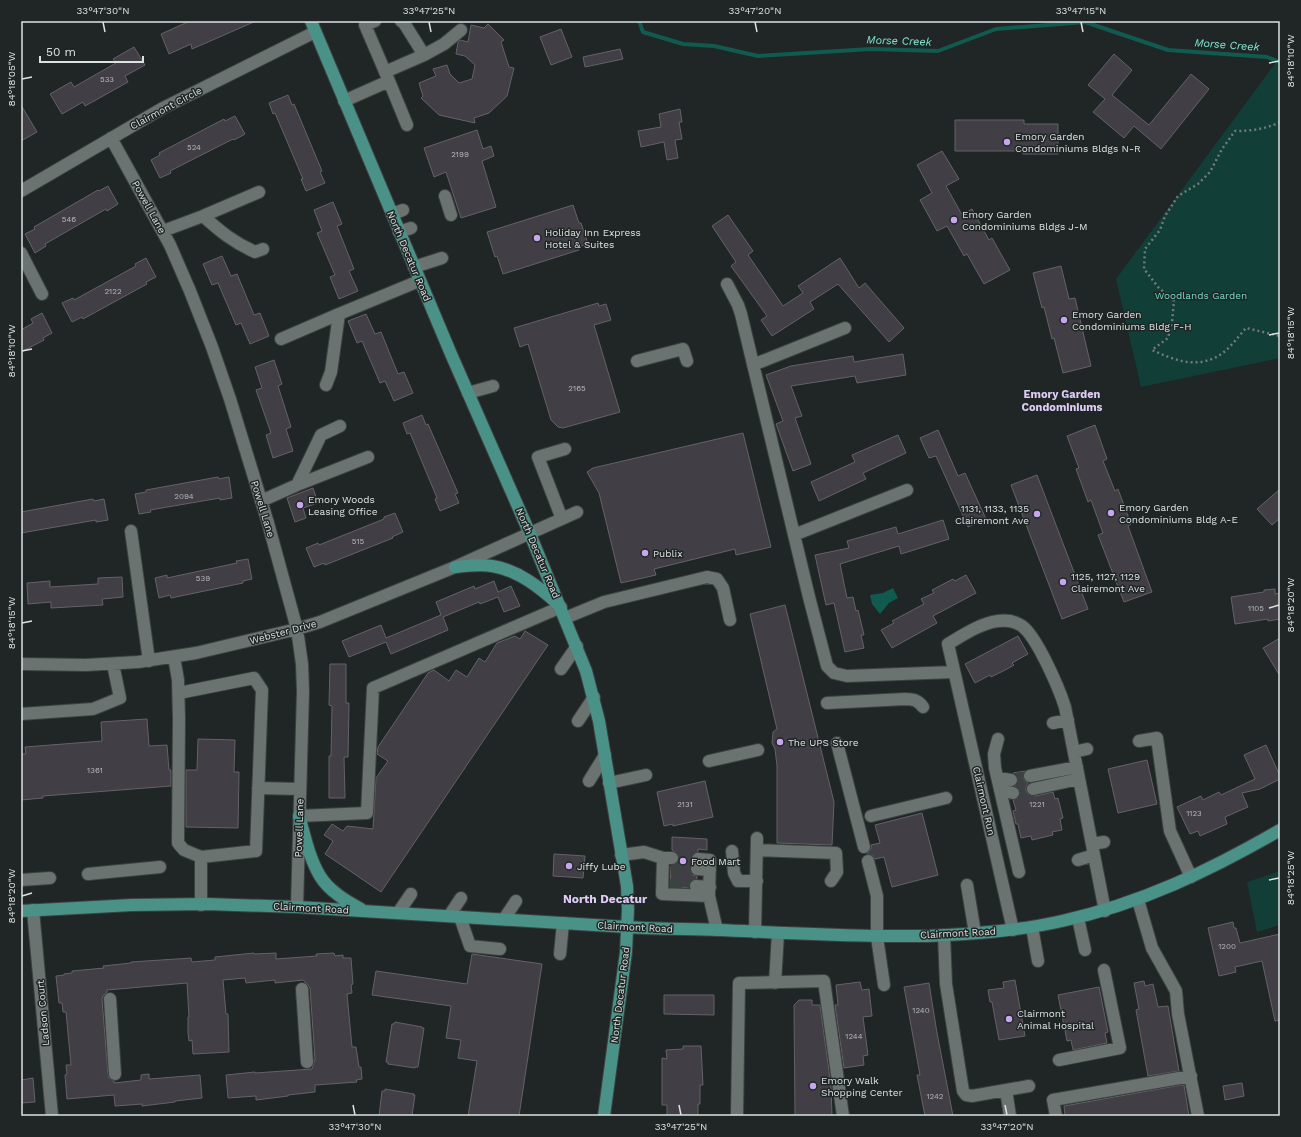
<svg xmlns="http://www.w3.org/2000/svg" width="1301" height="1137" font-family="'Work Sans',sans-serif">
  <style>
    .green { fill: #113e37 }
    .water { fill: #115a4f }
    .lines { fill: none; stroke-linecap: round; stroke-linejoin: round }
    .stream { stroke: #115a4f; stroke-width: 4 }
    .building { fill: #413f45; stroke: #646268 }
    .minor-tunnel { stroke: #3c4241; stroke-width: 12; stroke-dasharray: 12 6; stroke-linecap: butt }
    .minor-casing { stroke: #3c4241; stroke-width: 14 }
    .major-casing { stroke: #3c4241; stroke-width: 14 }
    .path { stroke: #747a79; stroke-width: 2.5; stroke-dasharray: 2 3; stroke-linecap: butt }
    .minor { stroke: #6b7371; stroke-width: 12 }
    .major { stroke: #4a9287; stroke-width: 12 }
    .ticks { fill: none; stroke: #dde2e1; stroke-width: 1.5 }
    .poi-dot { fill: #c7a6ef; stroke: #1f2625; stroke-width: 1.5 }
    .labels { text-anchor: middle; dominant-baseline: central; stroke-width: 3; stroke-linejoin: round; paint-order: stroke }
    .number-label { font-size: 8px; fill: #b6b9ba }
    .street-label { font-size: 10px; fill: #dde2e1; stroke: #1f2625 }
    .poi-label { font-size: 10px; fill: #dde2e1; stroke: #1f2625; text-anchor: start }
    .park-label { font-size: 10px; fill: #74dac6; stroke: #1f2625 }
    .water-label { font-size: 11px; font-style: italic; fill: #80e6d2; stroke: #1f2625 }
    .neighbourhood-label { font-size: 11px; font-weight: bold; fill: #deccf6; stroke: #1f2625 }
    .quarter-label { font-size: 12px; font-weight: bold; fill: #deccf6; stroke: #1f2625 }
    .neatline { fill: none; stroke: #dde2e1; stroke-width: 1.5 }
    .ticks-label { font-size: 10px; text-anchor: middle; fill: #dde2e1 }
  </style>
  <rect width="100%" height="100%" fill="#1f2625"/>
  <!-- green -->
  <path class="green" d="M1280 57V358L1141 387 1116 279Z
    M1280 871V925L1257 932 1247 882Z"/>
  <!-- water -->
  <path class="water" d="M893 588 898 598 889 603 880 614 872 604 870 595 883 593Z"/>
  <g class="lines">
    <!-- stream -->
    <path class="stream" d="M639 21 643 32 683 44 714 46 758 56 871 49 938 51 996 29 1085 22 1168 50 1267 57 1280 62"/>
  </g>
  <!-- building -->
  <path class="building" d="M190 21H256L192 49 191 44 169 54 161 34Z
    M488 24 504 40 501 42 509 67 514 68 507 96 489 113 474 118 475 123 439 115 421 98 423 96 419 83 436 76 433 69 447 65 450 74 459 83 472 79 475 65 465 56 456 54 458 42 460 40 468 42 471 25 484 28Z
    M561 29 572 57 551 65 540 37Z
    M134 47 145 65 125 76 128 82 85 106 83 102 62 114 50 94 71 82 74 87 116 63 113 59Z
    M620 49 623 59 585 67 583 57Z
    M1114 54 1132 70 1112 95 1149 125 1191 74 1209 89 1161 149 1134 126 1124 138 1093 112 1105 99 1088 85Z
    M288 95 292 105 294 104 322 171 320 172 325 183 306 191 301 179H303L275 113 273 114 269 103Z
    M21 105 37 132 21 141Z
    M680 109 682 122H679L682 139 675 140 678 158 667 160 664 142 641 147 638 131 661 127 659 114Z
    M235 116 245 134 234 140 233 139 170 171 171 173 160 178 151 160 160 155 159 153 224 119 225 121Z
    M955 120H1024V124H1058V154H1023V151H955Z
    M477 130 483 149 491 146 494 156 482 161 496 207 461 218 446 172 434 177 424 148Z
    M942 151 959 179 946 186 962 215 972 209 989 240 992 238 1010 270 984 284 967 254 964 256 947 226 937 231 920 200 932 193 917 165Z
    M108 186 118 204 107 211 106 209 45 244 46 246 35 253 25 234 35 229 34 227 98 190 99 191Z
    M333 202 342 224 337 226 354 269 349 271 358 291 339 299 330 277 335 275 317 233 322 231 314 210Z
    M573 205 579 223H581L588 244 578 247 579 250 503 274 497 256 495 257 487 232Z
    M728 215 753 251 748 255 783 306 803 293 798 286 840 258 859 288 865 283 904 328 889 342 838 284 810 302 814 309 772 336 761 320 767 316 731 266 736 262 712 226Z
    M222 256 231 276 237 274 254 315 260 313 269 336 250 344 241 323 236 325 218 283 212 285 203 264Z
    M146 258 156 277 146 282 147 284 83 319 82 317 72 322 62 303 73 298 74 300 136 266 135 264Z
    M1061 266 1069 299 1075 298 1091 366 1063 373 1054 338 1052 339 1044 307 1042 308 1033 273Z
    M598 303 599 306 606 304 611 320 594 325 620 412 563 428 558 427 551 420 528 344 520 347 514 328Z
    M42 313 52 333 43 338 44 340 21 352V330L33 323 31 319Z
    M366 314 375 334 381 332 398 374 404 372 413 393 394 401 385 381 380 383 362 341 357 343 348 321Z
    M903 354 906 375 857 383 855 376 791 386 802 416 795 418 811 464 793 471 776 424 783 421 766 375 791 366 853 356 854 362Z
    M274 360 282 384 278 386 291 427 286 429 293 451 273 458 266 435 271 433 256 390 262 388 255 367Z
    M422 415 426 425 428 424 458 493 455 494 459 503 440 511 435 499 437 498 410 433 407 434 403 423Z
    M1095 425 1107 459 1103 461 1115 491 1118 489 1131 524 1128 526 1152 592 1124 602 1098 535 1103 533 1091 500 1088 502 1076 469 1079 468 1067 436Z
    M938 430 958 476 965 473 986 519 968 527 936 456 929 458 920 438Z
    M743 433 771 547 736 555 735 549 654 569 656 575 621 583 599 493 587 472 593 468Z
    M898 435 906 453 863 473 866 479 819 501 811 482 855 462 852 455Z
    M1037 475 1088 609 1062 619 1011 485Z
    M218 477 219 479 229 477 232 498 220 500V498L150 510 151 512 139 514 135 494 146 492V490Z
    M313 488 318 503 303 508 306 518 295 522 287 498Z
    M1280 489V518L1272 525 1257 509Z
    M93 499 94 501 104 499 108 520 96 522V520L21 533V512Z
    M395 513 403 532 392 537 393 538 325 565 324 563 314 567 306 548 318 543 319 545 384 519V517Z
    M943 520 949 539 901 554 899 546 840 564 847 598 853 597 856 611 858 610 864 635H861L864 648 845 652 834 603 826 605 815 555 849 548 847 541 896 527 898 534Z
    M248 559 252 579 243 581V583L171 598 170 595 159 598 155 578 167 575V578L237 563 236 561Z
    M966 575 976 593 933 616 937 623 892 648 881 630 894 623 892 621 924 604 921 599 934 593 932 590 953 579 955 581Z
    M122 577 123 597 102 599 103 605 51 608V602L28 604 27 583 50 581V587L98 584V578Z
    M494 581 498 592 511 586 520 606 504 612 498 597 480 604 479 602 443 617 448 630 391 654 386 642 349 657 342 641 381 625 386 638 441 615 436 602 474 586 475 589Z
    M1275 589V594L1280 593V619L1268 621V619L1235 624 1231 597 1264 592V590Z
    M785 605 834 802 832 845 777 843V766L775 749 772 743 773 732 777 729 750 614Z
    M525 631 548 645 381 892 325 854 333 841 324 835 332 824 343 831 347 826 373 829 376 778 388 761 377 754 378 747 428 673 434 670 449 681 456 670 467 677 479 658 485 662 497 643 515 636 520 639Z
    M1018 636 1028 654 1012 663 1014 665 1007 669 991 677 990 675 975 683 965 664Z
    M1280 638V676L1263 648Z
    M330 664H346V703H349L348 757H344L345 798H329V756H331L332 706 329 705Z
    M147 719 149 746 167 745 169 770H171V786L43 796V798L21 800V754H26L25 747 102 741 101 722Z
    M198 739 235 740 234 772H239L238 828 186 827V770H197Z
    M1266 745 1280 776V779L1260 789 1242 793 1248 807 1225 817 1227 824 1200 836 1198 831 1190 834 1177 807 1201 796 1203 800 1219 792 1221 795 1255 779 1244 755Z
    M1147 760 1157 804 1118 813 1108 769Z
    M1025 771 1023 777 1025 781 1028 783 1026 787V791L1028 794 1035 796 1053 792 1055 799 1058 798 1063 818 1060 819 1062 830 1052 832 1053 835 1032 840 1031 836 1021 838 1018 824H1016L1013 811 1016 810 1013 800 1018 798 1020 794V790L1015 786 1018 782V778L1013 773Z
    M705 781 713 817 673 826V824L664 826 657 792Z
    M922 813 938 875 892 887 884 857 875 859 873 856 867 854 871 849V845L880 843 875 825Z
    M672 837 707 839V850L698 849V852L692 855 691 859 692 863 690 868V872L692 875 697 876V879L690 882 689 888 670 887 671 866 676 864 679 858 678 854 672 850Z
    M554 854 585 856 583 878 553 876Z
    M1233 922 1234 928H1236L1240 943 1280 934V1020L1275 1021 1262 961 1235 967 1236 972 1219 976 1208 928Z
    M254 953V954L276 953V959L317 956 316 954 334 953 335 956 343 955V958H351L353 984 351 985 352 993 347 994 352 1047H356L359 1067H361L362 1079 356 1080 357 1082 315 1085V1092L288 1095V1096L256 1100V1096L228 1098 226 1075 255 1072V1073L312 1069 315 1059 310 988 308 985 303 980 275 983V980L246 983 245 978 223 980 226 1014H228L229 1052 193 1054 192 1040 189 1041 188 1033V1017H189L187 983 107 990V992L103 996 102 999 108 1074 109 1078 114 1081V1083L141 1080V1075L149 1074V1079L200 1075 202 1098 175 1101V1102L142 1106V1104L115 1106 114 1095 67 1099 65 1075 67 1074 66 1065H71L66 1012H63L62 1003H59L56 976 64 975V974L72 973V971L104 968 103 966 131 963V962L191 958 192 962 215 960V957Z
    M472 954 542 964 519 1116H468L477 1061 458 1058 461 1040 446 1038 451 1006 372 995 376 971 467 984Z
    M1015 980 1025 1036 999 1040 992 1002H990L988 990 1004 988 1003 982Z
    M1144 981 1145 986 1153 984 1158 1007 1168 1006 1179 1071 1148 1076 1136 1010 1139 1009 1134 983Z
    M860 982 862 990 869 989 872 1016 863 1017 868 1055 863 1056 864 1065 844 1068 835 1005H838L836 985Z
    M929 983 937 1033 953 1116H925L917 1075H920L904 987Z
    M1099 987 1108 1032 1105 1033 1107 1043 1073 1050 1071 1040 1067 1041 1058 995Z
    M664 995H714V1015L664 1014Z
    M799 1000H812V1005H820L831 1086 832 1116H795L794 1005Z
    M395 1022 422 1027V1028H424L418 1067H415V1068L388 1064V1062H386L392 1024H394Z
    M683 1046H701L703 1085H700V1104H698V1116H667V1105H662V1058L667 1059 666 1050 683 1049Z
    M33 1078 35 1102 21 1103V1080Z
    M1242 1083 1244 1096 1225 1100 1223 1086Z
    M1181 1085H1184L1189 1116H1065L1064 1106Z
    M385 1089 414 1094 413 1095H415L412 1116H379L382 1091H385Z"/>
  <g class="lines">
    <!-- minor-tunnel -->
    <path class="minor-tunnel" d="M1011 780 1030 776
      M1013 793 1033 789
      M672 858 698 859
      M671 868 697 869
      M670 885 696 886"/>
    <!-- minor casing -->
    <g class="minor-casing">
      <path id="minor" d="M401 21 404 23 424 55 444 44 461 30
        M385 72 424 55
        M389 81 407 125
        M344 101 389 81 365 25 375 21
        M111 138 170 245 190 291 212 347 230 399 268 523 297 629 302 664 303 691 297 907
        M21 191 163 108 315 32
        M445 196 451 215
        M392 214 403 210
        M203 216 259 192
        M163 231 203 216C221 232 233 242 255 252L263 249
        M399 232 411 228
        M21 253 42 294
        M414 267 442 258
        M727 284 738 305 741 314 809 597 827 666 834 673 847 676 954 672
        M281 339 339 314
        M637 361 683 349 687 361
        M753 365 845 328
        M326 385 331 372 339 314 419 281
        M468 393 493 386
        M297 485 368 457
        M261 501 297 485 321 435 340 426
        M562 519 538 457 565 449
        M131 531 149 661
        M794 535 907 490
        M565 618 604 602 707 577 717 579 723 588 730 620
        M174 657 178 680 179 719 178 843 184 850 201 857V905
        M21 664 86 665 138 662 196 653 297 629 320 622 455 567 577 512
        M561 669 577 646
        M179 693 254 678 262 690 256 851 201 857
        M827 703 905 699C913 699 918 700 923 707
        M21 714 93 709 120 698 113 664
        M578 721 594 697
        M1053 723 1068 720
        M998 739 994 754 995 768 1019 872
        M1139 741 1157 738 1170 831 1191 877
        M837 743 864 847
        M1074 752 1087 749
        M709 761 758 750
        M1030 776 1077 767
        M998 778 1011 780
        M589 781 605 755
        M609 783 646 775
        M258 788 300 789
        M1033 789 1079 779
        M1000 790 1013 793
        M299 816 367 813 373 688 561 607
        M871 816 946 798
        M1092 844 1104 842
        M757 850 836 853 837 872 831 881
        M732 851 734 873 738 881H757
        M621 855 644 852 663 858H672
        M663 858 662 894 709 896
        M698 859 710 860 709 896 717 930
        M1078 860 1094 855
        M868 861 877 896V937L884 985
        M697 869 710 870
        M88 874 160 867
        M21 880 50 878
        M967 885 975 933
        M696 886 710 887
        M1138 900 1152 948 1176 991 1178 1014 1198 1116
        M33 910 52 1116
        M398 913 411 894
        M449 916 461 898
        M460 917 470 946 500 949
        M1078 918 1085 950
        M504 919 516 901
        M1032 927 1038 961
        M1013 930 948 644C963 635 981 623 998 621 1006 620 1015 621 1022 626 1037 637 1059 688 1065 707L1105 911
        M755 932 757 838
        M944 935 946 984 963 1091 966 1095 972 1096 1029 1086
        M560 954 563 923
        M775 983 778 933
        M302 989 307 1062
        M110 999 115 1074
        M1059 1060 1120 1048 1104 970
        M1006 1090 1010 1116
        M737 1116 739 983 824 981 843 1116
        M1056 1116 1053 1100 1191 1076"/>
    </g>
    <!-- major casing -->
    <g class="major-casing">
      <path id="major" d="M311 21 451 354 530 534 586 671 599 721 627 886 628 909 626 952 604 1116
        M455 567C467 566 480 564 492 566 518 570 539 587 558 604
        M299 816C305 836 309 858 320 876 329 891 346 901 361 909
        M21 911 132 905 207 904 297 907C412 914 528 921 644 928 669 929 695 929 720 930 789 933 858 937 927 936 972 934 1018 931 1062 921 1140 904 1211 870 1280 830"/>
    </g>
    <!-- path -->
    <path class="path" d="M1280 122C1266 129 1251 131 1235 131L1222 149 1210 172 1198 184 1178 196 1165 216 1160 230 1145 249 1144 269 1159 288 1174 301 1172 322 1168 338 1152 350C1172 359 1193 368 1214 358 1227 353 1237 338 1246 328L1280 336"/>
    <!-- minor -->
    <use href="#minor" class="minor"/>
    <!-- major -->
    <use href="#major" class="major"/>
  </g>
  <!-- ticks -->
  <path class="ticks" d="M103 22 105 32M429 22 431 32M755 22 757 32M1081 22 1083 32M1269 63 1279 61M22 79 32 77M1269 335 1279 333M22 351 32 349M1269 608 1279 605M22 623 32 621M1269 880 1279 878M22 896 32 893M353 1105 355 1115M679 1105 681 1115M1005 1105 1007 1115"/>
  <!-- markers -->
  <g class="poi-dot">
    <circle cx="1007" cy="142" r="4"/>
    <circle cx="954" cy="220" r="4"/>
    <circle cx="537" cy="238" r="4"/>
    <circle cx="1064" cy="320" r="4"/>
    <circle cx="300" cy="505" r="4"/>
    <circle cx="1111" cy="513" r="4"/>
    <circle cx="1037" cy="514" r="4"/>
    <circle cx="645" cy="553" r="4"/>
    <circle cx="1063" cy="582" r="4"/>
    <circle cx="780" cy="742" r="4"/>
    <circle cx="683" cy="861" r="4"/>
    <circle cx="569" cy="866" r="4"/>
    <circle cx="1009" cy="1019" r="4"/>
    <circle cx="813" cy="1086" r="4"/>
  </g>
  <g class="labels">
    <!-- number labels -->
    <g class="number-label">
      <text x="107" y="79">533</text>
      <text x="194" y="147">524</text>
      <text x="460" y="154">2199</text>
      <text x="69" y="219">546</text>
      <text x="113" y="291">2122</text>
      <text x="577" y="388">2165</text>
      <text x="184" y="496">2094</text>
      <text x="358" y="541">515</text>
      <text x="203" y="578">539</text>
      <text x="1256" y="608">1105</text>
      <text x="95" y="770">1361</text>
      <text x="685" y="804">2131</text>
      <text x="1037" y="804">1221</text>
      <text x="1194" y="813">1123</text>
      <text x="1227" y="946">1200</text>
      <text x="921" y="1010">1240</text>
      <text x="854" y="1036">1244</text>
      <text x="935" y="1096">1242</text>
    </g>
    <!-- street labels -->
    <g class="street-label">
      <text transform="translate(166 108) rotate(-28)">Clairmont Circle</text>
      <text transform="translate(149 207) rotate(61)">Powell Lane</text>
      <text transform="translate(409 256) rotate(67)">North Decatur Road</text>
      <text transform="translate(263 509) rotate(73)">Powell Lane</text>
      <text transform="translate(538 553) rotate(67)">North Decatur Road</text>
      <text transform="translate(283 632) rotate(-15)">Webster Drive</text>
      <text transform="translate(984 801) rotate(77)">Clairmont Run</text>
      <text transform="translate(299 828) rotate(-88)">Powell Lane</text>
      <text transform="translate(311 908) rotate(3)">Clairmont Road</text>
      <text transform="translate(635 927) rotate(3)">Clairmont Road</text>
      <text transform="translate(958 933) rotate(-3)">Clairmont Road</text>
      <text transform="translate(620 995) rotate(-83)">North Decatur Road</text>
      <text transform="translate(43 1013) rotate(-95)">Ladson Court</text>
    </g>
    <!-- poi labels -->
    <g class="poi-label">
      <text x="1015" y="136">Emory Garden<tspan x="1015" dy="12">Condominiums Bldgs N-R</tspan></text>
      <text x="962" y="214">Emory Garden<tspan x="962" dy="12">Condominiums Bldgs J-M</tspan></text>
      <text x="545" y="232">Holiday Inn Express<tspan x="545" dy="12">Hotel &amp; Suites</tspan></text>
      <text x="1072" y="314">Emory Garden<tspan x="1072" dy="12">Condominiums Bldg F-H</tspan></text>
      <text x="308" y="499">Emory Woods<tspan x="308" dy="12">Leasing Office</tspan></text>
      <text x="1119" y="507">Emory Garden<tspan x="1119" dy="12">Condominiums Bldg A-E</tspan></text>
      <text x="1029" y="508" text-anchor="end">1131, 1133, 1135<tspan x="1029" dy="12">Clairemont Ave</tspan></text>
      <text x="653" y="553">Publix</text>
      <text x="1071" y="576">1125, 1127, 1129<tspan x="1071" dy="12">Clairemont Ave</tspan></text>
      <text x="788" y="742">The UPS Store</text>
      <text x="691" y="861">Food Mart</text>
      <text x="577" y="866">Jiffy Lube</text>
      <text x="1017" y="1013">Clairmont<tspan x="1017" dy="12">Animal Hospital</tspan></text>
      <text x="821" y="1080">Emory Walk<tspan x="821" dy="12">Shopping Center</tspan></text>
    </g>
    <!-- park labels -->
    <g class="park-label">
      <text x="1201" y="295">Woodlands Garden</text>
    </g>
    <!-- water labels -->
    <g class="water-label">
      <text transform="translate(899 41) rotate(2)">Morse Creek</text>
      <text transform="translate(1227 45) rotate(4)">Morse Creek</text>
    </g>
    <!-- neighbourhood labels -->
    <g class="neighbourhood-label">
      <text x="1062" y="394">Emory Garden<tspan x="1062" dy="13">Condominiums</tspan></text>
    </g>
    <!-- quarter labels -->
    <g class="quarter-label">
      <text x="605" y="899">North Decatur</text>
    </g>
  </g>
  <!-- border -->
  <rect width="1301" height="1137" fill="none" stroke="#1f2625" stroke-width="44"/>
  <!-- scale -->
  <path d="M40 56v6h103v-6" fill="none" stroke="#dde2e1" stroke-width="2"/>
  <text x="46" y="56" font-size="12" fill="#dde2e1" stroke="#1f2625" stroke-width="3" paint-order="stroke">50 m</text>
  <rect x="22" y="22" width="1257" height="1093" class="neatline"/>
  <g class="ticks-label">
    <text x="103" y="14">33°47'30"N</text>
    <text x="429" y="14">33°47'25"N</text>
    <text x="755" y="14">33°47'20"N</text>
    <text x="1081" y="14">33°47'15"N</text>
    <text transform="translate(1290 61) rotate(-90)" y="4">84°18'10"W</text>
    <text transform="translate(11 79) rotate(-90)" y="4">84°18'05"W</text>
    <text transform="translate(1290 333) rotate(-90)" y="4">84°18'15"W</text>
    <text transform="translate(11 351) rotate(-90)" y="4">84°18'10"W</text>
    <text transform="translate(1290 605) rotate(-90)" y="4">84°18'20"W</text>
    <text transform="translate(11 623) rotate(-90)" y="4">84°18'15"W</text>
    <text transform="translate(1290 878) rotate(-90)" y="4">84°18'25"W</text>
    <text transform="translate(11 896) rotate(-90)" y="4">84°18'20"W</text>
    <text x="355" y="1130">33°47'30"N</text>
    <text x="681" y="1130">33°47'25"N</text>
    <text x="1007" y="1130">33°47'20"N</text>
  </g>
</svg>
